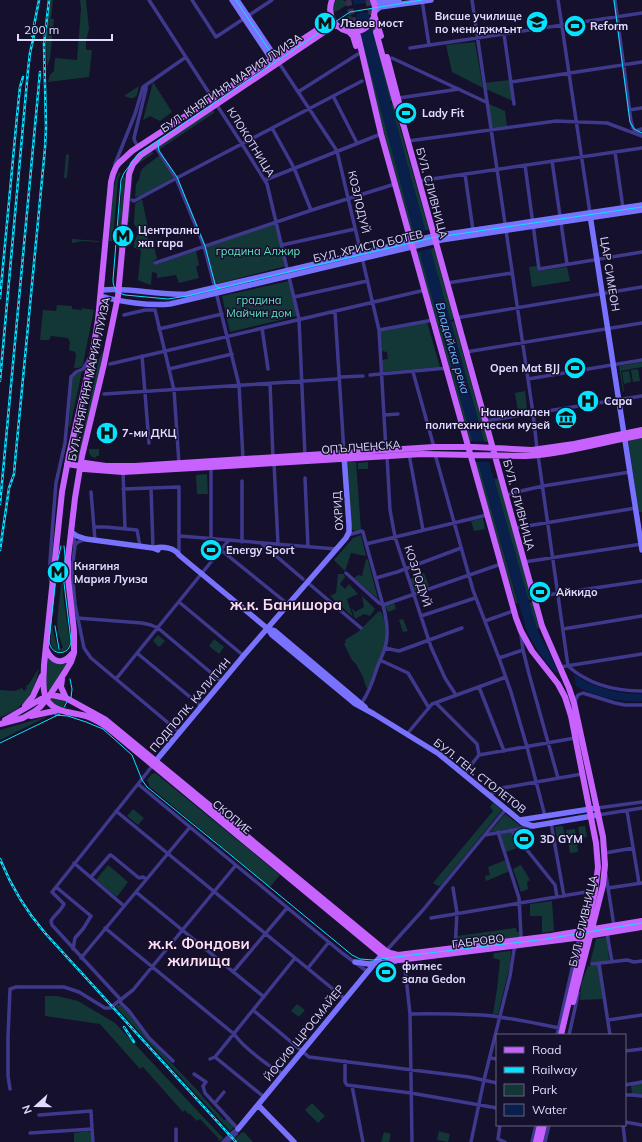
<svg xmlns="http://www.w3.org/2000/svg" width="642" height="1142" font-family="Mulish,sans-serif">
  <style>
    .green { fill: #133736 }
    .water { fill: #09204d }
    .pier { fill: #15102c }
    .lines { fill: none; stroke-linecap: round; stroke-linejoin: round }
    .primary-tunnel { stroke: #332e4c; stroke-width: 6; stroke-dasharray: 6 3; stroke-linecap: butt }
    .street { stroke: #3e398d; stroke-width: 3.5 }
    .secondary { stroke: #7872ff; stroke-width: 5.5 }
    .primary { stroke: #c762ff; stroke-width: 6 }
    .tram { stroke: #07e3ff; stroke-width: 1 }
    .rail-casing { stroke: #07e3ff; stroke-width: 2.5 }
    .rail { stroke: #15102c; stroke-width: 1; stroke-dasharray: 3; stroke-linecap: butt }
    .primary-bridge { stroke: #c762ff; stroke-width: 6 }
    .labels { text-anchor: middle; dominant-baseline: central; stroke-width: 3; stroke-linejoin: round; paint-order: stroke }
    .poi-label { font-size: 11px; font-weight: bold; fill: #e0dbff; stroke: #15102c; text-anchor: start }
    .street-label { font-size: 11px; fill: #e0dbff; stroke: #15102c }
    .park-label { font-size: 11px; fill: #60e6c6; stroke: #15102c }
    .water-label { font-size: 12px; font-style: italic; fill: #69b8ff; stroke: #15102c }
    .district-label { font-size: 15px; font-weight: bold; fill: #ffddf2; stroke: #15102c }
  </style>
  <rect width="100%" height="100%" fill="#15102c"/>
  <!-- green -->
  <path class="green" d="M50 0H53L51 19H54L50 58 47 67 46 42Z
    M80 0H86L89 29 86 41V50H92L89 77 48 82 50 75 54 71 55 58 77 60 81 9Z
    M336 0H343L348 4C347 5 336 12 334 12L333 11 334 5Z
    M350 15 352 17 349 21 350 24 352 25 358 24 359 29H349L341 25 340 23 341 20 346 18 348 16Z
    M373 33H374L393 101H390Z
    M359 34H361L414 233 412 234 384 133Z
    M475 42 483 88 452 72 446 45Z
    M510 80 513 101 486 89 484 83Z
    M153 82 172 112 160 121 150 116 143 120Z
    M139 86 137 95 134 98H130L124 96Z
    M393 103 429 230H425L391 104Z
    M487 103 505 111 507 126 491 128Z
    M212 111H214V113L160 149 159 148V146Z
    M151 152 154 153 135 166 133 171 129 221 127 226 128 203 133 170 138 161Z
    M66 154 69 155V156L67 178H64Z
    M160 155 174 177 140 196 135 197 136 184C142 177 138 174 143 168Z
    M119 172 121 173 118 179 113 241H109C111 224 111 186 119 172Z
    M123 177 125 178 123 218 120 247 116 246Z
    M142 199 148 228 147 234 148 239 154 240V246L157 259 153 261 154 265 196 251 199 265 196 267 199 278 179 283 176 275 157 278V273L152 272 151 285 145 283 138 280 141 250 134 248C133 240 137 238 139 231L134 224 135 204Z
    M275 223 286 266 216 284 206 246Z
    M72 239 98 241 99 242 81 241 73 243H72Z
    M434 248 454 319 450 320 430 249Z
    M417 252H420L473 441H470Z
    M537 266 538 271 567 267 570 281 532 287 529 267Z
    M289 281 297 316 230 332 222 296Z
    M107 304 104 322 74 456 73 448 103 319 106 305Z
    M57 305 72 306V309L82 310V308L94 310 83 364C82 368 78 368 74 368L76 354 75 352 69 350 70 342 68 338 51 336 49 340H40L43 310 56 311Z
    M454 321 488 442H484L451 322Z
    M427 322 440 367 382 372 381 360 388 359 387 352 381 351 379 330Z
    M103 350 99 375 79 457 77 460 99 359Z
    M642 362V367L621 371 624 391 623 392 619 366Z
    M638 369 640 381 633 382 631 370Z
    M82 371 70 427H69L72 378 76 374Z
    M629 371 631 382 624 384 622 372Z
    M525 391 527 410 518 411 515 393Z
    M642 437V512H639L628 441 629 440Z
    M89 449H99V456H97L95 458 92 457 89 453Z
    M348 462H356L361 530C357 531 354 532 350 528L345 465Z
    M368 462V469H358V463Z
    M475 462H478L518 603 516 604Z
    M207 474 208 494H197L196 475Z
    M498 478 532 600H528L494 479Z
    M333 502H341L342 516 334 517Z
    M483 518 485 529 474 531 471 521Z
    M361 535 366 556 351 553 345 571 334 560 353 538Z
    M366 559 368 560 378 599 354 578 358 575 362 576Z
    M424 573 429 586 414 591 410 579Z
    M338 574H344L345 577 340 584 345 589 349 584 358 594 347 599 353 617 330 596 336 593Z
    M62 576 63 594 70 642C68 652 57 657 52 646 49 640 52 630 53 623V631L58 649 63 648 58 632 57 621Z
    M362 596 375 609 370 616 364 614 355 619 352 609H353L355 612 364 607Z
    M532 602 539 628 537 629 529 603Z
    M394 603 396 609 388 612 385 606Z
    M380 611C387 618 386 637 385 646L369 690 366 687 363 677 356 664 352 660 344 644 346 642 345 640 358 632 378 612Z
    M403 619 408 631 403 632 399 620Z
    M158 635 165 641 159 647 153 641Z
    M214 639 224 647 219 654 209 646Z
    M47 657 51 661 68 662 60 676 49 691 47 690 46 688Z
    M39 668C34 693 25 709 0 717V690L15 691 22 688 24 691 27 688 26 686 29 684Z
    M52 698H57L66 701 62 708 55 706 50 700Z
    M48 716 0 740V730Z
    M155 773 158 775 280 875 270 887 150 787 147 780 152 774Z
    M478 790 502 810 441 885 438 886 433 883 493 811 490 807 493 803Z
    M133 809 144 818 138 825 127 816Z
    M505 814 522 827 490 832Z
    M563 826 565 837 557 838 555 827Z
    M585 826 587 837 580 838 578 827Z
    M575 829 578 852 570 853 566 830Z
    M510 831 523 846 506 852 500 833Z
    M506 860 510 871 486 881 485 876 490 875 488 867Z
    M108 865 128 882 117 897 96 880Z
    M521 865 530 880 527 882 528 889 526 890 521 892 513 869Z
    M552 901 554 931 542 933V916H530V904Z
    M516 928 517 932H519V937L457 944V936Z
    M607 937 609 961 590 963 596 939Z
    M511 951 510 965 498 1014H493L497 989 500 960 493 958 494 953Z
    M598 965 603 999 580 1000 581 984 588 966Z
    M45 996H57L78 1001 115 1023 223 1138 218 1142 219 1139 200 1119 197 1121 189 1113 188 1114 185 1110 183 1112 143 1067 140 1069 100 1024 45 1016Z
    M297 1004 305 1010 299 1017 291 1011Z
    M117 1005H121L128 1012 158 1049 202 1095V1096L224 1120 227 1119 234 1127 230 1131 116 1007Z
    M642 1082V1096L632 1095 631 1084Z
    M312 1103 325 1116 318 1123 305 1110Z
    M88 1131 91 1133 92 1142H74V1133Z
    M439 1131 450 1134 448 1142 437 1140Z
    M244 1132 253 1142H239L235 1139 241 1133Z
    M384 1132 391 1134 389 1142H381Z"/>
  <!-- water -->
  <path class="water" d="M353 0H365L390 101 489 462 537 629C542 639 546 648 553 656 575 682 608 694 642 694V701C613 703 580 692 558 674 544 663 535 647 527 632L478 462 414 233 359 29Z"/>
  <!-- pier -->
  <path class="pier" d="M366 3 368 12 356 14 354 5Z
    M427 230 432 248 418 252 412 234Z
    M471 441 486 442 491 462H476Z
    M547 648 574 673 576 687 556 675 558 672Z"/>
  <g class="lines">
    <!-- primary-tunnel -->
    <path class="primary-tunnel" d="M348 0 357 35
      M368 0 376 32"/>
    <!-- street -->
    <path class="street" d="M149 0 242 144 267 184 299 319 305 456
      M192 0 216 37 272 0
      M422 0 429 45
      M472 0 533 413 537 449
      M558 0 590 213
      M615 0 631 121 633 128 637 133
      M504 34 514 104
      M410 48 642 13
      M392 58 486 102
      M279 63 337 151 379 330 386 450
      M511 82 642 62
      M298 92 358 54
      M333 96 357 143
      M399 98 459 89
      M629 110 642 108
      M272 128 294 168 311 210
      M639 134 638 130 642 129
      M408 141 556 121 607 123 642 136
      M155 146 176 178 204 246 215 288 239 385 243 459
      M139 147 135 142 134 138 146 89V85
      M615 152 623 208
      M552 161 567 264
      M115 164 135 114 143 87 186 57
      M525 165 539 269 642 252
      M465 174 473 230
      M265 180 381 134
      M418 181 642 148
      M132 200 134 201 171 181 362 81
      M282 245 355 229
      M155 263 312 210 395 184
      M447 283 512 273
      M294 297 367 281
      M335 311 344 453
      M124 315 145 310H155L174 390 179 464
      M456 318 642 287
      M262 328 268 369
      M159 329 222 314
      M379 330 433 320
      M466 352 642 323
      M142 356 149 443
      M110 364 425 290
      M169 369 232 354
      M413 372 434 447
      M370 375 447 368
      M528 379 642 360
      M270 383 273 458
      M104 394 336 379 341 377 363 376
      M384 415 398 414
      M485 421 642 396
      M409 454 423 530
      M435 454 473 590 499 658 511 692 527 747 545 816
      M538 455 568 666
      M387 456 390 510 395 537 431 647 445 678 456 695
      M274 463 278 544
      M211 467V542L284 601
      M123 472 125 529
      M305 478 308 547
      M242 481V542
      M151 488 153 548
      M123 489 179 487V554
      M91 492 95 540
      M506 496 512 493 543 486 630 472
      M94 527H104
      M106 527 137 530 140 546
      M515 528 636 508
      M72 533 74 539 75 545 72 571 75 604 84 648 91 658 179 732
      M348 535 362 531 363 532C368 552 374 571 379 591 383 605 388 621 387 636 387 648 381 657 377 668 373 681 369 693 361 704
      M180 536 336 549
      M262 544 303 579
      M366 544 487 515
      M75 545 78 542 86 539
      M524 562 642 544
      M346 573 379 603 383 605 501 564
      M376 578 397 572 461 548
      M51 581 49 575 53 520 56 483 65 443 71 377 76 372 83 369 89 359
      M307 582 361 628
      M534 597 642 581
      M179 602 244 656
      M421 616 475 598
      M77 618 142 623 151 625 158 628 222 682
      M485 621 513 611
      M563 629 642 616
      M521 635 523 650 529 674 558 778
      M385 648 399 651 462 628
      M137 653 202 707
      M499 658 523 650
      M380 660 408 673 429 708
      M568 666C589 685 614 691 642 691
      M560 667 642 654
      M116 679 228 541
      M479 687 504 751
      M436 703 477 744 479 755
      M574 703 578 695 583 693 615 703 625 705H642
      M407 734 432 704 506 677
      M464 774 479 755 575 738
      M138 784 342 953 368 972
      M490 795 496 791 502 788 582 774
      M597 808 642 802
      M116 811 345 999
      M627 811 639 883
      M598 815 642 808
      M551 823 564 896
      M511 830 555 885 557 897
      M485 835 531 827
      M605 853 633 848
      M74 863 124 906
      M606 875 614 926
      M91 877 110 855H111L139 878 143 877 146 879
      M56 887 91 916 83 929 75 938 73 949
      M453 888 457 913 455 949
      M608 888 642 883
      M136 892 264 997
      M431 918 586 892
      M105 928 234 1034C242 1045 256 1056 267 1064 272 1068 278 1070 283 1074
      M607 933 612 962
      M386 951 423 910 506 809
      M81 958 190 827
      M404 959 410 1014 412 1142
      M592 964 627 960 634 962 642 961
      M599 964 610 1035
      M308 968 329 942
      M233 972 287 908
      M121 1000 52 925 51 921C54 915 61 911 64 904L52 892 138 784 153 765
      M119 1001 129 1011 149 1038 173 1061
      M253 1010 309 1057 469 1077 497 1083
      M410 1014C434 1013 458 1014 482 1015 508 1017 533 1023 559 1028
      M608 1020 642 1015
      M557 1035 579 938
      M569 1035 577 999 578 993
      M625 1051 642 1049
      M215 1057 264 1097
      M490 1058 497 1059
      M210 1059 215 1057 295 958
      M345 1061V1082L347 1085 411 1093 497 1108
      M194 1074 206 1082 203 1086 205 1093 238 1129
      M625 1085 642 1082
      M352 1086 363 1142
      M10 1089 8 1076V1037L10 989 16 987H64L79 992 105 1008H110L133 990 236 865
      M625 1095H632L642 1096
      M215 1103 224 1092
      M39 1115 91 1111 92 1129
      M625 1122 642 1125
      M500 1125 498 1139 505 1142
      M623 1125 625 1142
      M176 1129V1142
      M30 1133 92 1129 93 1142
      M223 1142 233 1132 238 1129
      M227 1142 236 1134 238 1129
      M471 1142 484 1080 510 976 514 950 521 936 519 898 498 832
      M532 1142 536 1125
      M545 1142 549 1125"/>
    <!-- secondary -->
    <path class="secondary" d="M232 0 274 63
      M237 0 278 61
      M373 1 380 3 399 0
      M375 11 380 7 431 0
      M590 215 642 550
      M102 290C130 287 158 296 187 294L434 236 642 205
      M101 296C120 302 150 306 170 304L441 240 642 210
      M71 532 77 536 86 539 153 548 158 550
      M155 548C163 546 175 548 179 555L268 629 272 635 354 703 374 714 439 754 523 823 533 826 598 815
      M268 629 275 631 365 707
      M154 763 245 654 346 538 349 532V525L344 456
      M520 820 597 808
      M355 962 369 964 396 961
      M258 1105 294 1142
      M238 1129 384 952"/>
    <!-- primary -->
    <path class="primary" d="M332 0C326 16 336 31 353 32
      M373 0 375 7 374 17
      M374 15 381 36
      M331 18 330 21 326 24 132 151 119 163 116 167 113 174 111 182 98 320 93 351 69 455 62 492 44 665C44 675 42 685 45 695 50 713 72 712 86 716 94 719 101 723 108 728L382 955 391 959 399 960 575 938 642 927
      M349 32 353 36 356 46
      M376 32 395 101 404 127 542 626 569 688 574 703 603 837 605 865 603 885 595 917 573 1002
      M358 36 381 134 516 618 521 631 532 651 558 684 565 697 571 716 596 843 598 867 595 891 561 1035
      M387 57 401 110
      M67 464 80 466 84 469 123 472 211 467 422 454 525 456C564 454 603 442 642 435
      M80 466 85 463 106 466H135L434 447H474L532 450 574 444 642 430
      M46 649C52 662 62 666 72 654
      M62 679 61 687 66 698
      M25 706 33 696 42 676
      M31 716 59 710
      M5 720 41 699 52 695 66 698 106 720 386 951 390 953 398 955 551 936 642 921
      M0 724 23 718 35 711 40 707 50 695 65 672 71 662 74 653V631L68 578V558L75 498 82 456 104 364 118 296 129 174 133 164 141 155 330 28 334 26H337
      M536 1142 540 1125
      M540 1142 544 1125"/>
    <!-- tram -->
    <path class="tram" d="M236 0 271 53 272 60 268 67
      M422 0 350 12 138 154 124 173 121 180 113 280C113 288 117 293 125 295L168 299 187 296 431 238 642 207
      M614 0 630 122 634 129 642 133
      M160 139 158 144 159 151 177 177 205 246 215 284 217 287 220 288
      M61 546 58 559 49 641C51 657 70 656 71 641L64 583 65 556 64 546
      M55 626 59 649
      M70 679 72 689 71 698
      M64 707 67 702
      M55 715 68 716 86 722 103 729 132 755 142 780 147 787 221 847 352 955 360 959 373 960 396 957 546 939 642 923
      M0 743 60 714"/>
    <!-- rail casing -->
    <g class="rail-casing">
      <path id="rail" d="M32 36 39 0
        M0 298 17 116 20 87 23 77
        M0 381 28 70 30 53 35 31
        M0 504 40 72
        M0 550 9 488 14 474 15 462 45 148 46 127 44 44 49 0
        M0 859C11 886 26 911 45 933L236 1142
        M124 1027 134 1042"/>
    </g>
    <!-- rail -->
    <use href="#rail" class="rail"/>
    <!-- primary-bridge -->
    <path class="primary-bridge" d="M354 32C363 31 370 26 374 17"/>
  </g>
  <!-- icons -->
  <defs>
    <g id="university-disc" transform="scale(1.15)"><circle r="9.5" fill="#07e3ff" stroke="#15102c"/><path d="M0-5L7-2L0 1L-7-2ZM-4 1L0 2.5L4 1V4Q0 6-4 4Z" fill="#111"/></g>
    <g id="metro-disc" transform="scale(1.15)"><circle r="9.5" fill="#07e3ff" stroke="#15102c"/><path d="M-5.5 5V-5H-3L0 0L3-5H5.5V5H3V-.5L0 4L-3-.5V5Z" fill="#111"/></g>
    <g id="stadium-disc" transform="scale(1.15)"><circle r="9.5" fill="#07e3ff" stroke="#15102c"/><path d="M0-5a6.5 5 0 1 0 0 10a6.5 5 0 1 0 0-10ZM-3.5-1.8h7v3.6h-7Z" fill="#111"/></g>
    <g id="hospital-disc" transform="scale(1.15)"><circle r="9.5" fill="#07e3ff" stroke="#15102c"/><path d="M-5-5h3v3.5h4V-5h3V5h-3V1.5h-4V5h-3Z" fill="#111"/></g>
    <g id="museum-disc" transform="scale(1.15)"><circle r="9.5" fill="#07e3ff" stroke="#15102c"/><path d="M0-6L6-3V-2H-6V-3ZM-5-1h2V3h-2ZM-1-1h2V3h-2ZM3-1h2V3H3ZM-6 4H6V6H-6Z" fill="#111"/></g>
  </defs>
  <g fill-rule="evenodd">
    <use href="#university-disc" x="537" y="22"/>
    <use href="#metro-disc" x="325" y="23"/>
    <use href="#stadium-disc" x="575" y="26"/>
    <use href="#stadium-disc" x="406" y="113"/>
    <use href="#metro-disc" x="123" y="236"/>
    <use href="#stadium-disc" x="575" y="368"/>
    <use href="#hospital-disc" x="588" y="401"/>
    <use href="#museum-disc" x="566" y="418"/>
    <use href="#hospital-disc" x="107" y="433"/>
    <use href="#stadium-disc" x="211" y="550"/>
    <use href="#metro-disc" x="58" y="572"/>
    <use href="#stadium-disc" x="540" y="592"/>
    <use href="#stadium-disc" x="524" y="839"/>
    <use href="#stadium-disc" x="386" y="972"/>
  </g>
  <g class="labels">
    <!-- poi labels -->
    <g class="poi-label">
      <text x="522" y="16" text-anchor="end">Висше училище<tspan x="522" dy="13">по мениджмънт</tspan></text>
      <text x="340" y="23">Лъвов мост</text>
      <text x="590" y="26">Reform</text>
      <text x="422" y="113">Lady Fit</text>
      <text x="138" y="230">Централна<tspan x="138" dy="13">жп гара</tspan></text>
      <text x="560" y="368" text-anchor="end">Open Mat BJJ</text>
      <text x="604" y="401">Сара</text>
      <text x="550" y="412" text-anchor="end">Национален<tspan x="550" dy="13">политехнически музей</tspan></text>
      <text x="122" y="433">7-ми ДКЦ</text>
      <text x="226" y="550">Energy Sport</text>
      <text x="74" y="566">Княгиня<tspan x="74" dy="13">Мария Луиза</tspan></text>
      <text x="556" y="592">Айкидо</text>
      <text x="540" y="839">3D GYM</text>
      <text x="402" y="966">фитнес<tspan x="402" dy="13">зала Gedon</tspan></text>
    </g>
    <!-- street labels -->
    <g class="street-label">
      <text transform="translate(231 83) rotate(-34)">БУЛ. КНЯГИНЯ МАРИЯ ЛУИЗА</text>
      <text transform="translate(251 142) rotate(58)">КЛОКОТНИЦА</text>
      <text transform="translate(432 193) rotate(75)">БУЛ. СЛИВНИЦА</text>
      <text transform="translate(359 202) rotate(77)">КОЗЛОДУЙ</text>
      <text transform="translate(368 246) rotate(-13)">БУЛ. ХРИСТО БОТЕВ</text>
      <text transform="translate(610 274) rotate(81)">ЦАР СИМЕОН</text>
      <text transform="translate(89 379) rotate(-78)">БУЛ. КНЯГИНЯ МАРИЯ ЛУИЗА</text>
      <text transform="translate(361 447) rotate(-4)">ОПЪЛЧЕНСКА</text>
      <text transform="translate(519 505) rotate(75)">БУЛ. СЛИВНИЦА</text>
      <text transform="translate(338 511) rotate(-94)">ОХРИД</text>
      <text transform="translate(418 576) rotate(72)">КОЗЛОДУЙ</text>
      <text transform="translate(190 705) rotate(-50)">ПОДПОЛК. КАЛИТИН</text>
      <text transform="translate(480 776) rotate(38)">БУЛ. ГЕН. СТОЛЕТОВ</text>
      <text transform="translate(232 817) rotate(40)">СКОПИЕ</text>
      <text transform="translate(583 921) rotate(-77)">БУЛ. СЛИВНИЦА</text>
      <text transform="translate(478 941) rotate(-7)">ГАБРОВО</text>
      <text transform="translate(304 1033) rotate(-51)">ЙОСИФ ЩРОСМАЙЕР</text>
    </g>
    <!-- park labels -->
    <g class="park-label">
      <text x="258" y="251">градина Алжир</text>
      <text x="259" y="300">градина<tspan x="259" dy="13">Майчин дом</tspan></text>
    </g>
    <!-- water labels -->
    <g class="water-label">
      <text transform="translate(453 348) rotate(74)">Владайска река</text>
    </g>
    <!-- district labels -->
    <g class="district-label">
      <text x="286" y="604">ж.к. Банишора</text>
      <text x="199" y="943">ж.к. Фондови<tspan x="199" dy="17">жилища</tspan></text>
    </g>
  </g>
  <!-- legend -->
  <rect x="496" y="1034" width="130" height="92" fill="#15102c" stroke="#666180"/>
  <rect x="504" y="1047" width="20" height="6" fill="#c762ff" stroke="#666180"/>
  <text x="532" y="1054" font-size="12" fill="#e0dbff">Road</text>
  <rect x="504" y="1067" width="20" height="6" fill="#07e3ff" stroke="#666180"/>
  <text x="532" y="1074" font-size="12" fill="#e0dbff">Railway</text>
  <rect x="504" y="1084" width="20" height="12" fill="#133736" stroke="#666180"/>
  <text x="532" y="1094" font-size="12" fill="#e0dbff">Park</text>
  <rect x="504" y="1104" width="20" height="12" fill="#09204d" stroke="#666180"/>
  <text x="532" y="1114" font-size="12" fill="#e0dbff">Water</text>
  <!-- north arrow -->
  <g transform="translate(36 1106) rotate(249)" stroke="#15102c" stroke-width="3" paint-order="stroke">
  <path d="M0-3L7 15L0 10L-7 15Z" fill="#e0dbff"/>
  <text y="-6" font-size="11" font-weight="bold" text-anchor="middle" fill="#e0dbff">N</text>
  </g>
  <!-- scale -->
  <path d="M18 34v6h94v-6" fill="none" stroke="#e0dbff" stroke-width="2"/>
  <text x="24" y="34" font-size="12" fill="#e0dbff" stroke="#15102c" stroke-width="3" paint-order="stroke">200 m</text>
</svg>
